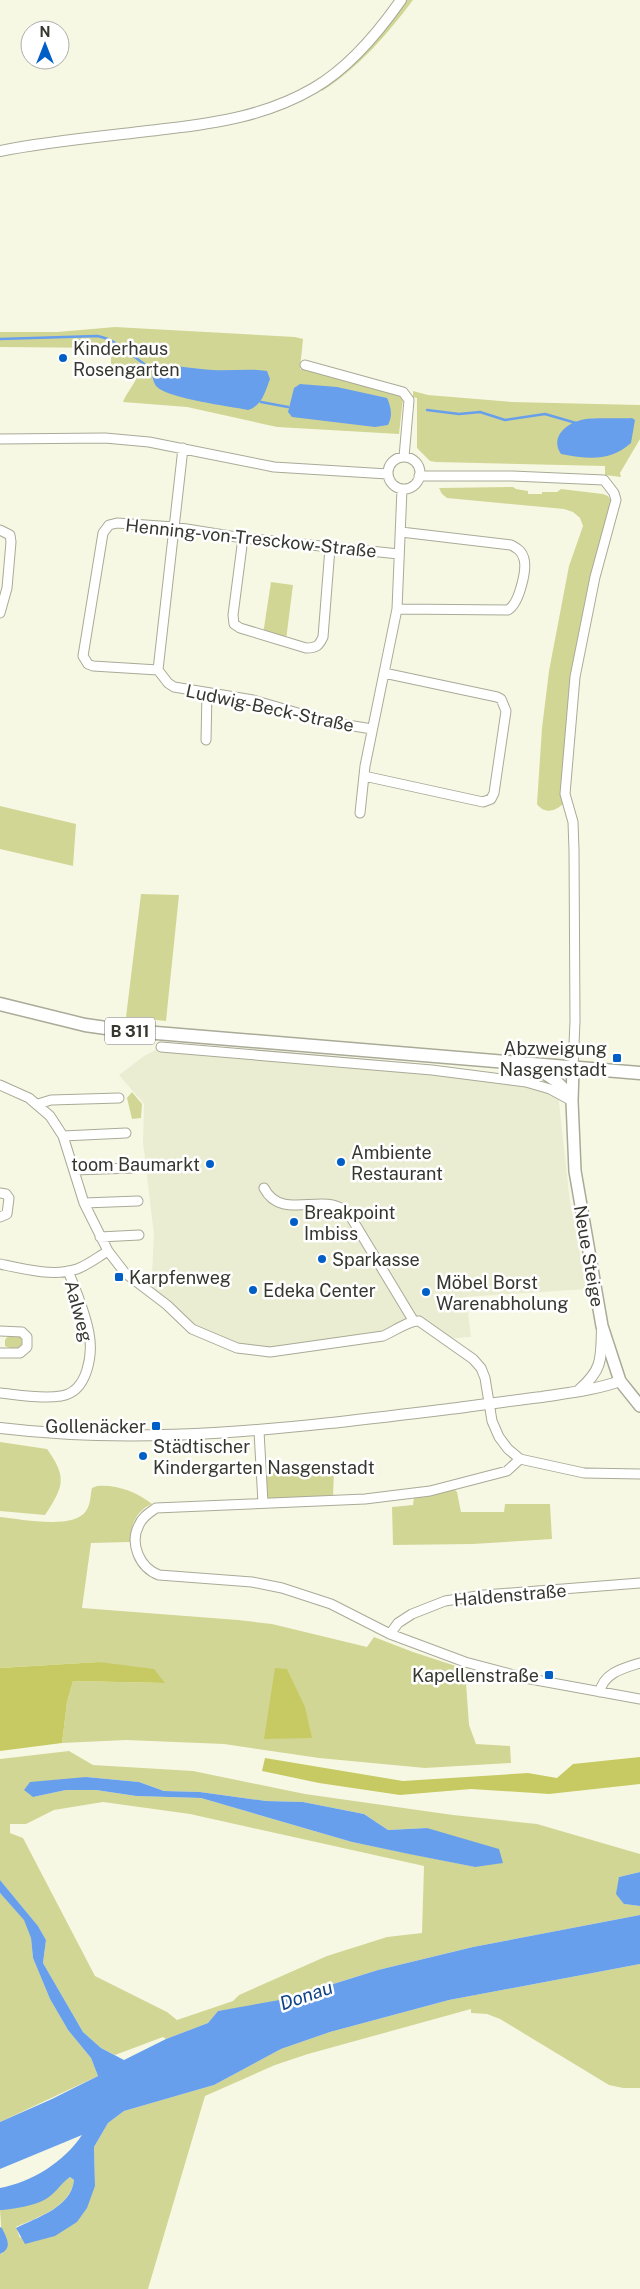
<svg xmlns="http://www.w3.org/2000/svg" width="640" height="2289" font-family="'Public Sans',sans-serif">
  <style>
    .built { fill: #ebedd2 }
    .green { fill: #d2d695; fill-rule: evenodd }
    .forest { fill: #c7ca62 }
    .water { fill: #689fec }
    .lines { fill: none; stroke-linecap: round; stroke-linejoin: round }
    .stream { stroke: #689fec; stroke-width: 2.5 }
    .minor-casing { stroke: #a9aa97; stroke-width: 11 }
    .tertiary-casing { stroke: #a9aa97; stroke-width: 12 }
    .secondary-casing { stroke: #a9aa97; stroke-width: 14 }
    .primary-casing { stroke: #a9aa97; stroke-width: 15 }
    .minor { stroke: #fff; stroke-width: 9 }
    .tertiary { stroke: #fff; stroke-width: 10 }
    .secondary { stroke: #fff; stroke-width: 11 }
    .primary { stroke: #fff; stroke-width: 12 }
    .poi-dot { fill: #005ec7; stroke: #fff; stroke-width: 2 }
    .labels { text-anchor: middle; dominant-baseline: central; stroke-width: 5; stroke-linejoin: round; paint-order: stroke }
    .shield { fill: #fff; stroke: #72736d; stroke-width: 1 }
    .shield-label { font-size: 16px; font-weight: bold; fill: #36372f }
    .poi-label { font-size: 18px; fill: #36372f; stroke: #fff; text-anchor: start }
    .street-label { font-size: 18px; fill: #36372f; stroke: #fff }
    .water-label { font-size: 19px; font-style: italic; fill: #0e4387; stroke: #fff }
  </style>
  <rect width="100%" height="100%" fill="#f7f8e4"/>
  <!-- built -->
  <path class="built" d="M161 1047 526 1082 558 1093 570 1202 587 1289 466 1297 471 1337 445 1339 423 1323 399 1330 270 1352 202 1335 151 1292 154 1235 143 1142 144 1104 119 1075 144 1056Z"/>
  <!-- green -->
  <path class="green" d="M407 0H413C387 35 359 67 322 91V87L400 10Z
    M115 327 295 337 303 339 300 369 346 379 397 394 403 399 399 434 277 427 187 407 123 402C128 389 138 383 138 368L111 367V348L0 347V332H57Z
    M413 391 428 395 512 402 640 405V439L620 473 621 477 605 475V466L436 462 430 461 417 448V398L413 397Z
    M513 487 516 489 528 491V494H542V492H557L561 489 603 494 608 496 612 502 575 659 564 803C556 811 545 815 537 804L542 728 549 671 569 566 583 526 580 518 573 512 564 509 447 498 442 494 439 488Z
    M271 582 293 585 286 640 263 634Z
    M0 806 76 824 73 866 0 849Z
    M141 894 179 895 166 1021 126 1017Z
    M132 1092 142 1104 141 1118 132 1119 127 1098Z
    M8 1336H23L22 1349 10 1348 5 1346V1340Z
    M0 1442 47 1449C68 1478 63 1487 45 1515L0 1511Z
    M262 1466H334L333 1500 263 1503Z
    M97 1486C115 1484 138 1492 152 1504 135 1511 131 1526 130 1542L91 1543 82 1608 238 1620 272 1624 367 1647 374 1637 413 1652 465 1669 469 1725 476 1744 510 1746 511 1763 425 1768 319 1758 224 1744 126 1740 62 1743 67 1702 73 1681 164 1683 99 1662 0 1668V1517C21 1519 73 1530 86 1511 91 1504 90 1496 92 1488Z
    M454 1489 457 1492 461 1512H504L505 1504H550L552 1539 473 1544 393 1545 392 1507 413 1505 414 1497Z
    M69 1751 93 1765 193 1771 305 1794 453 1815 537 1824 640 1854V1872L619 1877 624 1904 640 1906V1915L473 1947 378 1970 268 2004 218 2011 208 2023 166 2039 163 2037 115 2055 101 2048 83 2032 43 1963 46 1940 38 1926 0 1880V1759ZM86 1777 139 1782 164 1791 200 1792 266 1801 303 1802 364 1814 388 1830 427 1828 475 1867 352 1842 201 1798 136 1796 96 1790H66L33 1797ZM103 1802 190 1814 424 1866 422 1933 387 1937 327 1956 239 1995 233 2001 177 2020 167 2012 95 1976 23 1838 10 1833V1824H26L54 1810Z
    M0 1893 24 1919 31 1937 33 1958 50 1999 68 2030 91 2058 98 2076 0 2122Z
    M640 1964V2088H623L609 2085 500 2019 487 2014 471 2013V2009L308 2054 275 2065 205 2096 148 2289H0V2254L3 2253 0 2210 26 2206 70 2177 74 2180C71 2207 38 2217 16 2227L20 2238 95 2186 94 2147 108 2123 124 2111 214 2085 281 2049 330 2032 449 2000Z"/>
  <!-- forest -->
  <path class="forest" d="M99 1662 154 1669 165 1683 73 1681 67 1702 62 1743 0 1751V1668Z
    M275 1668 287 1669 305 1707 312 1738 264 1739Z
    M640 1757V1784L549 1794 471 1789 400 1795 319 1783 262 1771 265 1758 403 1781 528 1773 557 1778 573 1764Z"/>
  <!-- water -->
  <path class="water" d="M158 365C177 365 194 369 213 370 231 371 249 368 267 371L270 379C265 392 262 406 248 410 229 406 170 399 157 387 153 383 152 375 152 369Z
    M300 384 337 387 387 398C391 407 393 415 388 425L375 427 292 417 288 412 294 388Z
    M632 418 635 420 631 443C610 462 588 459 561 454 550 438 565 424 581 420 592 417 619 419 632 418Z
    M86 1777 139 1782 164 1791 200 1792 266 1801 303 1802 364 1814 388 1830 427 1828 499 1849 503 1863 475 1867 409 1854 352 1842 201 1798 136 1796 96 1790H66L33 1797 24 1790 30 1782Z
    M640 1872V1906L624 1904 616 1894 619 1877Z
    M0 1880 38 1926 46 1940 43 1963 83 2032 101 2048 124 2060 166 2039 208 2023 218 2011 285 1999 378 1970 473 1947 640 1915V1964L449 2000 330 2032 281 2049 214 2085 124 2111 108 2123 94 2147 95 2186 87 2208 77 2222 55 2236 25 2244 16 2228C37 2217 71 2208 74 2180L70 2177C61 2183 55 2194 46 2199 33 2206 18 2208 3 2210H0V2188C32 2182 64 2162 82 2135L0 2169V2122L52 2099 98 2076 91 2058 68 2030 50 1999 33 1958 31 1938 24 1920 0 1893Z
    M0 2227 2 2228C7 2239 13 2248 0 2254Z"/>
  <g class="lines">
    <!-- stream -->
    <path class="stream" d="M0 339 97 336C118 339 134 359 152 369
      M261 402 288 407
      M427 410 459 414 480 412 505 420 545 414 576 423"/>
    <!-- minor casing -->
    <g class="minor-casing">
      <path id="minor" d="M305 365 403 392 409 400 404 457
        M0 439 105 438 149 442 274 467 388 474
        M183 448 158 670 168 683 174 687 253 700 329 722 372 729
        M388 473a16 16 0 1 1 32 0a16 16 0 1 1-32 0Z
        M419 476H512L604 480 614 493 616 500 595 577 575 677 565 794 573 822 574 850 575 1021 573 1068
        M0 530 10 535 11 542 7 588 0 613
        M243 538 233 615 234 624 240 628 306 648C316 648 319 646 323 637L330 548
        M397 609 508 610C519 604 527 570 524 559 522 551 517 548 511 545L401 532
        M158 670 93 666 88 664 83 656 103 533 109 525 117 523 174 527 243 538 399 554
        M206 740 207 693
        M364 776 483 802 491 799 494 793 506 711 501 699 497 697 384 673
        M360 813 365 766 397 609 402 489
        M161 1047 432 1070 526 1082 550 1089 572 1101
        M0 1085 29 1098 50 1116 63 1136 84 1203 108 1251 125 1273 167 1305 192 1329 237 1348 270 1352 383 1336C393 1332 409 1320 419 1321L473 1359 481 1368 485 1378 492 1421 499 1437 508 1449 520 1459 584 1473 640 1474
        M38 1104 51 1100 119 1098
        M63 1136 126 1133
        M74 1170 133 1168
        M264 1188C281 1221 321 1193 344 1210 347 1212 349 1216 352 1219L413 1320
        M0 1193 6 1194 9 1198 7 1214 0 1217
        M84 1203 138 1201
        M100 1237 139 1235
        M0 1264C23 1269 54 1277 77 1269 88 1265 98 1257 108 1251
        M0 1353H20L27 1347V1337L22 1332 0 1331
        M0 1393C19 1395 42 1399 61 1396 88 1392 93 1354 89 1333 85 1312 76 1290 68 1271
        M259 1431 263 1503
        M520 1459 507 1471 430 1491 365 1499 156 1508C149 1513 142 1517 139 1525 129 1544 140 1568 159 1575L252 1582 282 1588 331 1604 390 1634 465 1662 525 1678 640 1699
        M390 1634 398 1623 412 1614 445 1601 484 1595 640 1583
        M600 1692C603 1673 624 1668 640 1663"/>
    </g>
    <!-- tertiary casing -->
    <g class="tertiary-casing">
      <path id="tertiary" d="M0 151C54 140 111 136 165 129 218 123 268 115 314 88 350 67 378 33 401 0
        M580 1389C603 1369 601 1358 602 1329
        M0 1428C149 1446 293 1428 441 1410 475 1406 508 1401 542 1397 567 1393 596 1390 620 1381"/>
    </g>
    <!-- secondary casing -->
    <g class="secondary-casing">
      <path id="secondary" d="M532 1065 556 1081 572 1097
        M573 1068 572 1101 575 1171 602 1326 620 1381 640 1406"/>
    </g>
    <!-- primary casing -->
    <g class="primary-casing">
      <path id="primary" d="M0 1004 85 1025 120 1030 640 1073"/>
    </g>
    <!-- minor -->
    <use href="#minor" class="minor"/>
    <!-- tertiary -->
    <use href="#tertiary" class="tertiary"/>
    <!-- secondary -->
    <use href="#secondary" class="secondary"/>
    <!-- primary -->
    <use href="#primary" class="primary"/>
  </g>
  <!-- markers -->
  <g class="poi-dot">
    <circle cx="63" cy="358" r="5"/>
    <rect x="612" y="1053" width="10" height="10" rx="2.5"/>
    <circle cx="341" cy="1162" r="5"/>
    <circle cx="210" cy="1164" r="5"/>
    <circle cx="294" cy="1222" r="5"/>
    <circle cx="322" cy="1259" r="5"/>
    <rect x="114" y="1272" width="10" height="10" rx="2.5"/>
    <circle cx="253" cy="1290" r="5"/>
    <circle cx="426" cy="1292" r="5"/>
    <rect x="151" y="1421" width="10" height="10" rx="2.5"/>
    <circle cx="143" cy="1456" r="5"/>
    <rect x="544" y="1670" width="10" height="10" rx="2.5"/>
  </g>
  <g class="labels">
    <!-- shield labels -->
    <rect class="shield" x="105" y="1017.5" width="50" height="27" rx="4"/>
    <g class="shield-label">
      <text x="130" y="1031">B 311</text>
    </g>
    <!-- poi labels -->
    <g class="poi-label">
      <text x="73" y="348">Kinderhaus<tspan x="73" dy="21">Rosengarten</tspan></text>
      <text x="607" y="1048" text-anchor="end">Abzweigung<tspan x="607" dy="21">Nasgenstadt</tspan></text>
      <text x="351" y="1152">Ambiente<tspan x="351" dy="21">Restaurant</tspan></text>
      <text x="200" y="1164" text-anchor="end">toom Baumarkt</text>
      <text x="304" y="1212">Breakpoint<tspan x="304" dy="21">Imbiss</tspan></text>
      <text x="332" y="1259">Sparkasse</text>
      <text x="129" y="1277">Karpfenweg</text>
      <text x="436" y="1282">Möbel Borst<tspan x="436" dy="21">Warenabholung</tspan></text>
      <text x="263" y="1290">Edeka Center</text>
      <text x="146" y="1426" text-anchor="end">Gollenäcker</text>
      <text x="153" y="1446">Städtischer<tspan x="153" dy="21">Kindergarten Nasgenstadt</tspan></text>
      <text x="539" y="1675" text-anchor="end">Kapellenstraße</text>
    </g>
    <!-- street labels -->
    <g class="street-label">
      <text transform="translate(251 538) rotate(6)">Henning-von-Tresckow-Straße</text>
      <text transform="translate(270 708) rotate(12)">Ludwig-Beck-Straße</text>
      <text transform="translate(589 1256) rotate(80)">Neue Steige</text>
      <text transform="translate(79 1311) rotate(75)">Aalweg</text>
      <text transform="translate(510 1595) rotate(-5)">Haldenstraße</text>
    </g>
    <!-- water labels -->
    <g class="water-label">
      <text transform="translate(306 1995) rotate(-19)">Donau</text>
    </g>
  </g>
  <!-- north arrow -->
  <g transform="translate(45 45)"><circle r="24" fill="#ffffff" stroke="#afafac"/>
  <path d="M0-4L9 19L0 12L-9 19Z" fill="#005ec7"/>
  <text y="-8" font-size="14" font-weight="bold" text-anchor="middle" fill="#36372f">N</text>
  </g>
</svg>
